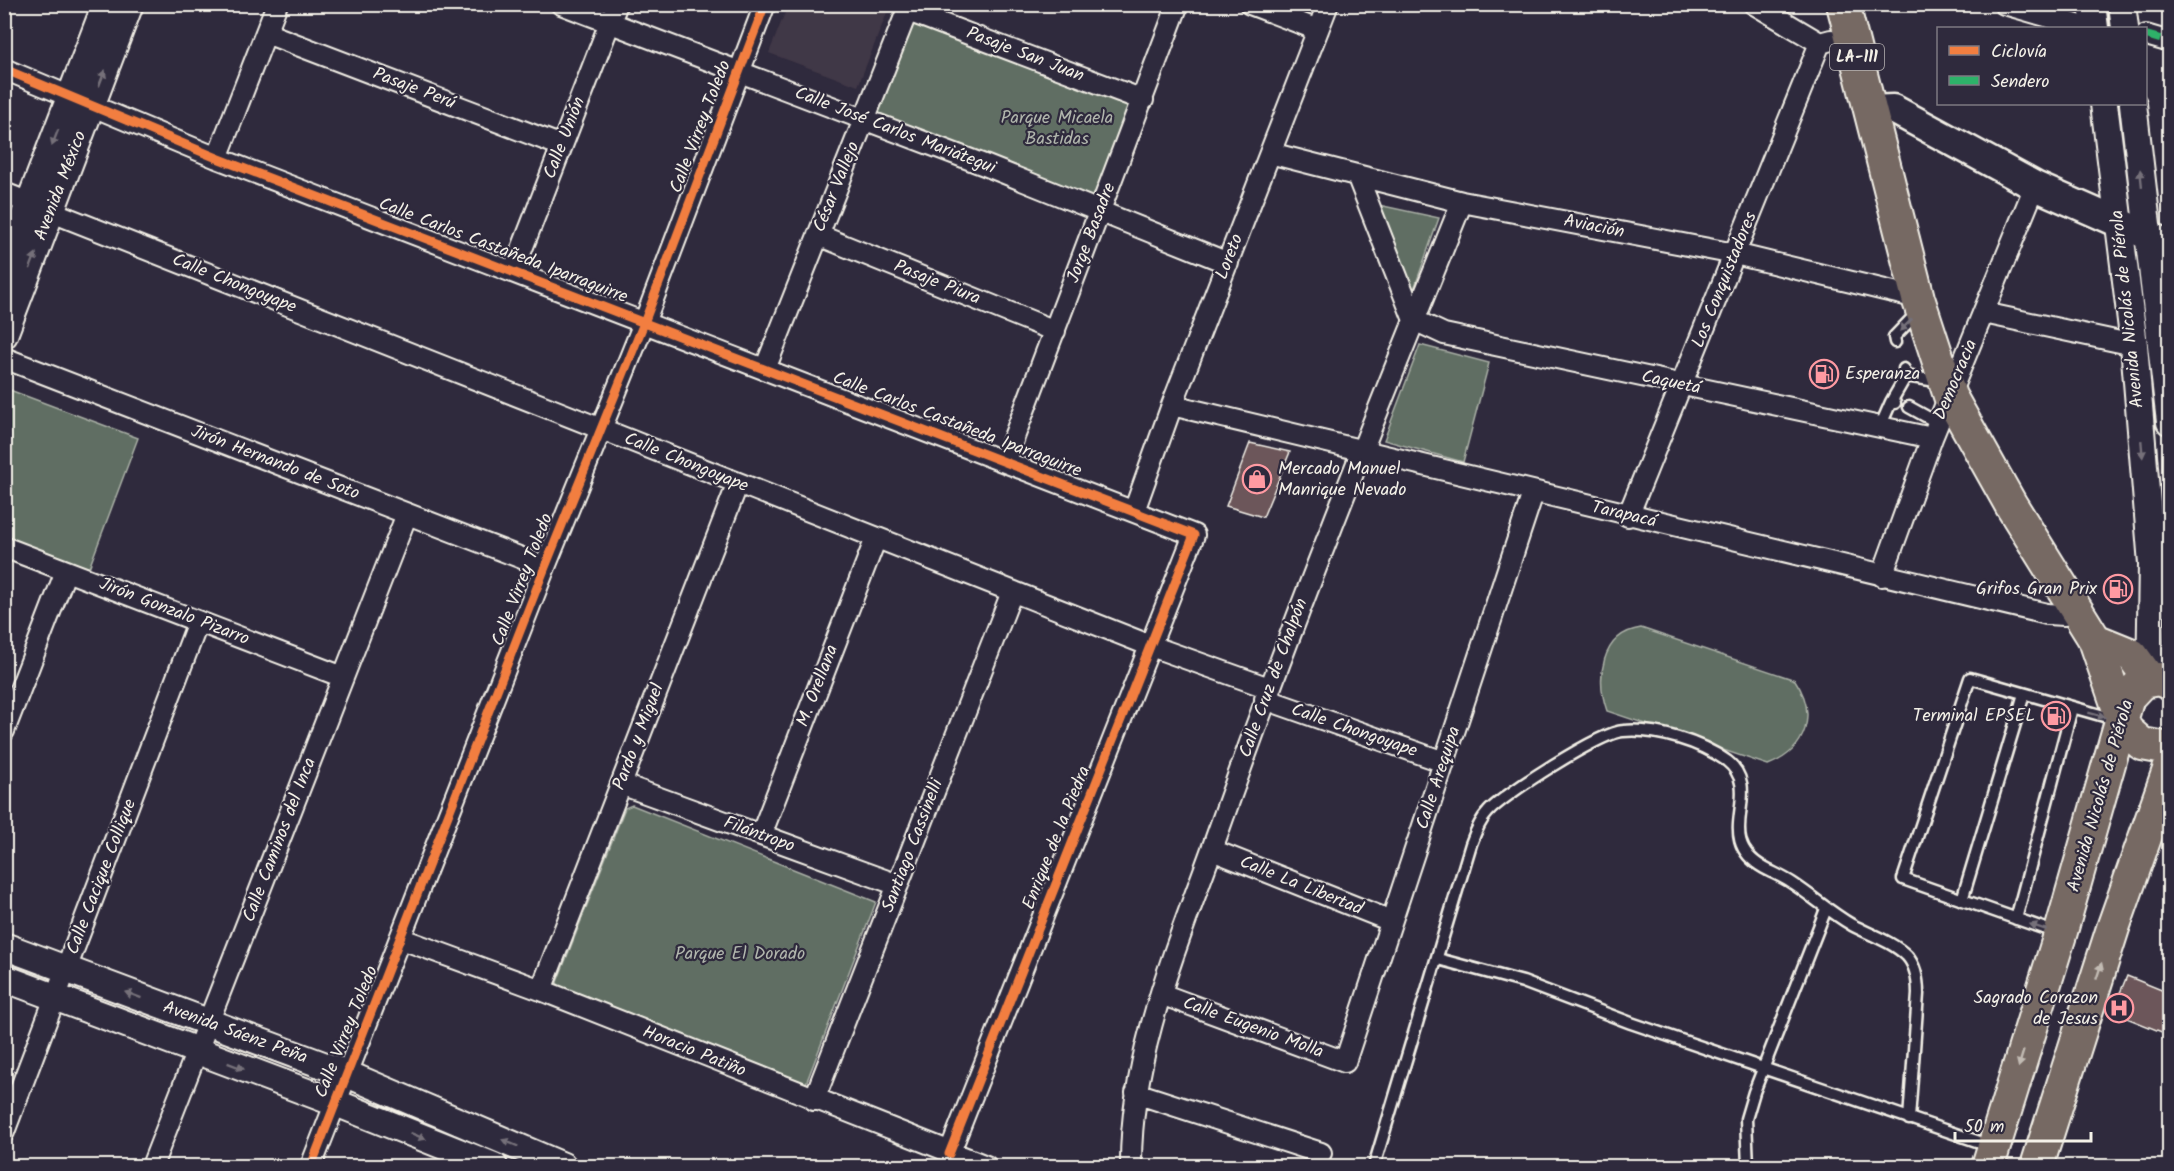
<svg xmlns="http://www.w3.org/2000/svg" width="2174" height="1171" font-family="Kalam,sans-serif">
  <style>
    .built { fill: #413746 }
    .green { fill: #606e64; stroke: #aab0a6; stroke-width: 1.5 }
    .building { fill: #6c565a; stroke: #f4f1e8; stroke-width: 1.5 }
    .lines { fill: none; stroke-linecap: round; stroke-linejoin: round }
    .service-casing { stroke: #f4f1e8; stroke-width: 15 }
    .minor-casing { stroke: #f4f1e8; stroke-width: 24 }
    .tertiary-casing { stroke: #f4f1e8; stroke-width: 30 }
    .secondary-casing { stroke: #f4f1e8; stroke-width: 33 }
    .primary-casing { stroke: #f4f1e8; stroke-width: 36 }
    .service { stroke: #2f2a3d; stroke-width: 10 }
    .minor { stroke: #2f2a3d; stroke-width: 20 }
    .tertiary { stroke: #2f2a3d; stroke-width: 26 }
    .secondary { stroke: #2f2a3d; stroke-width: 28 }
    .primary { stroke: #766964; stroke-width: 32 }
    .quiet { stroke: #2db169; stroke-width: 8; stroke-dasharray: 15 8; stroke-linecap: butt }
    .cycleway-casing { stroke: #2f2a3d; stroke-width: 13 }
    .cycleway { stroke: #f27e40; stroke-width: 9 }
    .oneway { fill: #747079 }
    .oneway2 { fill: #c2bbb3 }
    .labels { text-anchor: middle; dominant-baseline: central; stroke-width: 4.5; stroke-linejoin: round; paint-order: stroke }
    .shield { fill: #2f2a3d; stroke: #b9b5b5; stroke-width: 1.5 }
    .shield-label { font-size: 16px; font-weight: bold; fill: #f4f1e8 }
    .street-label { font-size: 18px; fill: #f4f1e8; stroke: #2f2a3d }
    .park-label { font-size: 18px; fill: #b1b6ad; stroke: #2f2a3d }
    .poi-label { font-size: 18px; fill: #f4f1e8; stroke: #2f2a3d; text-anchor: end }
  </style>
  <rect width="100%" height="100%" fill="#2f2a3d"/>
  <filter id="ink" filterUnits="userSpaceOnUse"><feTurbulence type="fractalNoise" baseFrequency=".0167" numOctaves="2"/><feDisplacementMap in="SourceGraphic" scale="12" xChannelSelector="R" yChannelSelector="G"/><feConvolveMatrix kernelMatrix="1 2 1 2 8 2 1 2 1" color-interpolation-filters="sRGB"/></filter>
  <g filter="url(#ink)">
    <!-- built -->
    <path class="built" d="M788 5H890L858 86 769 53Z"/>
    <!-- green -->
    <path class="green" d="M913 16 1135 100 1096 201 875 113Z
      M1374 204 1439 218 1414 289H1410Z
      M1420 345 1489 363 1463 462 1384 440Z
      M7 389 138 438 89 568 5 537 4 396Z
      M1641 628 1795 680C1818 714 1807 750 1768 765L1607 711C1596 679 1600 634 1641 628Z
      M632 805 876 902 805 1086 559 988 557 982 625 808Z"/>
    <!-- building -->
    <path class="building" d="M1250 443 1290 452 1263 517 1226 506Z
      M2127 976 2169 993V1035L2112 1012Z"/>
    <g class="lines">
      <!-- service casing -->
      <g class="service-casing">
        <path id="service" d="M1895 342 1894 337 1919 311
          M1904 369 1906 376 1942 382
          M1891 402 1906 376
          M1909 407 1938 423
          M1880 427 1891 402 1895 403
          M1962 900 2024 694
          M2016 919 2072 708
          M2057 933 1903 879 1970 678 2118 720
          M1438 959 1523 982 1631 1023 1991 1146
          M1374 1166 1471 844C1475 833 1480 820 1488 812 1504 794 1601 732 1623 731 1656 728 1701 742 1727 761 1766 792 1710 837 1764 868 1773 873 1783 877 1792 883 1812 896 1830 912 1852 925 1869 934 1893 942 1907 956 1916 966 1918 981 1918 994L1909 1119
          M1748 1166 1746 1119 1754 1092 1826 909"/>
      </g>
      <!-- minor casing -->
      <g class="minor-casing">
        <path id="minor" d="M561 4 987 166 1228 263
          M1250 4 1318 30
          M1754 4 1820 43 1831 40
          M2004 4 2088 28
          M908 11 1143 100
          M266 33 562 146
          M2146 35 2170 42
          M4 69 217 158 1194 535 949 1154
          M1270 153 1462 202 1735 254 1918 298
          M217 158 277 4
          M1357 175 1414 320 1444 334 1932 438
          M4 193 1151 646 1269 688
          M818 235 1055 331
          M513 272 617 4
          M1984 313 2134 345
          M4 358 545 567
          M765 369 910 4
          M1172 405 2047 614 2064 615 2076 609
          M1005 461 1178 4
          M1134 511 1172 405 1328 4
          M1628 516 1820 43
          M4 547 343 677
          M1882 576 1932 438 2035 186
          M1265 699 1444 762
          M4 731 66 571
          M621 784 898 885
          M761 835 876 538
          M1212 850 1391 921
          M402 939 541 990 986 1166
          M541 990 738 483
          M1161 994 1345 1062 1533 493
          M1136 1093 1321 1153
          M814 1100 1012 592
          M4 1132 198 622
          M152 1166 407 514
          M311 1166 545 567 644 323 765 4
          M1131 1166C1130 1052 1179 942 1217 835 1292 621 1377 412 1462 202"/>
      </g>
      <!-- tertiary casing -->
      <g class="tertiary-casing">
        <path id="tertiary" d="M2092 4 2095 28
          M2122 4 2125 28
          M2104 104 2134 345 2152 564 2150 680
          M2133 104 2170 422
          M4 269 106 4
          M4 335 130 4
          M4 946 347 1074 563 1166
          M4 978 336 1103 494 1166"/>
      </g>
      <!-- secondary casing -->
      <g class="secondary-casing">
        <path id="secondary" d="M1871 110 1893 109 2035 186 2170 245"/>
      </g>
      <!-- primary casing -->
      <g class="primary-casing">
        <path id="primary" d="M1843 4 1918 298 1950 396 2011 505 2095 640 2126 730 2142 744 2170 749
          M2095 640 2132 655 2150 680
          M1988 1166 2060 935 2128 697 2142 682 2159 679 2170 684
          M2037 1166 2113 928 2170 767"/>
      </g>
      <!-- service -->
      <use href="#service" class="service"/>
      <!-- minor -->
      <use href="#minor" class="minor"/>
      <!-- tertiary -->
      <use href="#tertiary" class="tertiary"/>
      <!-- secondary -->
      <use href="#secondary" class="secondary"/>
      <!-- primary -->
      <use href="#primary" class="primary"/>
      <!-- quiet -->
      <path class="quiet" d="M2146 35 2170 42"/>
      <!-- cycleway casing -->
      <g class="cycleway-casing">
        <path id="cycleway" d="M4 69 217 158 1194 535 949 1154
          M311 1166 545 567 644 323 765 4"/>
      </g>
      <!-- cycleway -->
      <use href="#cycleway" class="cycleway"/>
    </g>
    <!-- one-way arrows -->
    <defs><path id="oneway-solid" d="M-6-.8H1V-3.2L6.5 0L1 3.2V.8H-6Z" transform="scale(1.5)"/></defs>
    <g class="oneway">
      <use href="#oneway-solid" transform="translate(102 78) rotate(-69)"/>
      <use href="#oneway-solid" transform="translate(55 138) rotate(111)"/>
      <use href="#oneway-solid" transform="translate(2141 178) rotate(-96)"/>
      <use href="#oneway-solid" transform="translate(33 261) rotate(-69)"/>
      <use href="#oneway-solid" transform="translate(1906 325) rotate(135)"/>
      <use href="#oneway-solid" transform="translate(2142 449) rotate(85)"/>
      <use href="#oneway-solid" transform="translate(2097 715) rotate(15)"/>
      <use href="#oneway-solid" transform="translate(2038 927) rotate(-161)"/>
      <use href="#oneway-solid" transform="translate(133 995) rotate(-160)"/>
      <use href="#oneway-solid" transform="translate(236 1066) rotate(21)"/>
      <use href="#oneway-solid" transform="translate(418 1136) rotate(22)"/>
      <use href="#oneway-solid" transform="translate(510 1143) rotate(-157)"/>
    </g>
    <g class="oneway2">
      <use href="#oneway-solid" transform="translate(2099 971) rotate(-72)"/>
      <use href="#oneway-solid" transform="translate(2021 1059) rotate(107)"/>
    </g>
  </g>
  <!-- icons -->
  <defs>
    <g id="fuel-ring" transform="scale(1.5)"><circle r="9.5" fill="#2f2a3d" stroke="#ff9aa2" stroke-width="1.5"/><path d="M-5.5-6h7V0h2V4h1.3V-2.5L3-4.5l.8-.8L6-3V5H2.5V1h-1V6h-7ZM-4.2-4.7v3.2H.2V-4.7Z" fill="#ff9aa2"/></g>
    <g id="shop-ring" transform="scale(1.5)"><circle r="9.5" fill="#2f2a3d" stroke="#ff9aa2" stroke-width="1.5"/><path d="M-5-2.5h2.3a2.7 3.5 0 0 1 5.4 0H5L5.5 6h-11ZM-1.5-2.5h3a1.5 2.3 0 0 0-3 0Z" fill="#ff9aa2"/></g>
    <g id="hospital-ring" transform="scale(1.5)"><circle r="9.5" fill="#2f2a3d" stroke="#ff9aa2" stroke-width="1.5"/><path d="M-5-5h3v3.5h4V-5h3V5h-3V1.5h-4V5h-3Z" fill="#ff9aa2"/></g>
  </defs>
  <g fill-rule="evenodd">
    <use href="#fuel-ring" x="1824" y="374"/>
    <use href="#shop-ring" x="1257" y="479"/>
    <use href="#fuel-ring" x="2118" y="589"/>
    <use href="#fuel-ring" x="2056" y="716"/>
    <use href="#hospital-ring" x="2119" y="1008"/>
  </g>
  <g class="labels">
    <!-- shield labels -->
    <rect class="shield" x="1830" y="44" width="54" height="26" rx="4.5"/>
    <g class="shield-label">
      <text x="1857" y="57">LA-111</text>
    </g>
    <!-- street labels -->
    <g class="street-label">
      <text transform="translate(1025 55) rotate(21)">Pasaje San Juan</text>
      <text transform="translate(414 89) rotate(21)">Pasaje Perú</text>
      <text transform="translate(701 127) rotate(-69)">Calle Virrey Toledo</text>
      <text transform="translate(895 131) rotate(21)">Calle José Carlos Mariátegui</text>
      <text transform="translate(565 138) rotate(-69)">Calle Unión</text>
      <text transform="translate(61 186) rotate(-69)">Avenida México</text>
      <text transform="translate(837 187) rotate(-68)">César Vallejo</text>
      <text transform="translate(1594 227) rotate(11)">Aviación</text>
      <text transform="translate(1092 233) rotate(-69)">Jorge Basadre</text>
      <text transform="translate(503 251) rotate(21)">Calle Carlos Castañeda Iparraguirre</text>
      <text transform="translate(1230 257) rotate(-69)">Loreto</text>
      <text transform="translate(1725 280) rotate(-68)">Los Conquistadores</text>
      <text transform="translate(937 283) rotate(22)">Pasaje Piura</text>
      <text transform="translate(234 284) rotate(22)">Calle Chongoyape</text>
      <text transform="translate(2128 309) rotate(-96)">Avenida Nicolás de Piérola</text>
      <text transform="translate(1956 380) rotate(-67)">Democracia</text>
      <text transform="translate(1671 383) rotate(12)">Caquetá</text>
      <text transform="translate(957 425) rotate(21)">Calle Carlos Castañeda Iparraguirre</text>
      <text transform="translate(275 463) rotate(21)">Jirón Hernando de Soto</text>
      <text transform="translate(686 463) rotate(22)">Calle Chongoyape</text>
      <text transform="translate(1624 515) rotate(13)">Tarapacá</text>
      <text transform="translate(523 580) rotate(-69)">Calle Virrey Toledo</text>
      <text transform="translate(174 612) rotate(21)">Jirón Gonzalo Pizarro</text>
      <text transform="translate(1274 678) rotate(-70)">Calle Cruz de Chalpón</text>
      <text transform="translate(818 686) rotate(-69)">M. Orellana</text>
      <text transform="translate(1354 731) rotate(19)">Calle Chongoyape</text>
      <text transform="translate(639 737) rotate(-69)">Pardo y Miguel</text>
      <text transform="translate(1439 778) rotate(-72)">Calle Arequipa</text>
      <text transform="translate(2101 796) rotate(-74)">Avenida Nicolás de Piérola</text>
      <text transform="translate(759 835) rotate(20)">Filántropo</text>
      <text transform="translate(1057 838) rotate(-68)">Enrique de la Piedra</text>
      <text transform="translate(280 840) rotate(-69)">Calle Caminos del Inca</text>
      <text transform="translate(913 846) rotate(-69)">Santiago Cassinelli</text>
      <text transform="translate(102 877) rotate(-69)">Calle Cacique Collique</text>
      <text transform="translate(1301 886) rotate(22)">Calle La Libertad</text>
      <text transform="translate(1253 1028) rotate(20)">Calle Eugenio Molla</text>
      <text transform="translate(347 1032) rotate(-68)">Calle Virrey Toledo</text>
      <text transform="translate(235 1033) rotate(20)">Avenida Sáenz Peña</text>
      <text transform="translate(694 1052) rotate(22)">Horacio Patiño</text>
    </g>
    <!-- park labels -->
    <g class="park-label">
      <text x="1057" y="118">Parque Micaela<tspan x="1057" dy="21">Bastidas</tspan></text>
      <text x="740" y="954">Parque El Dorado</text>
    </g>
    <!-- poi labels -->
    <g class="poi-label">
      <text x="1845" y="374" text-anchor="start">Esperanza</text>
      <text x="1278" y="469" text-anchor="start">Mercado Manuel<tspan x="1278" dy="21">Manrique Nevado</tspan></text>
      <text x="2097" y="589">Grifos Gran Prix</text>
      <text x="2035" y="716">Terminal EPSEL</text>
      <text x="2098" y="998">Sagrado Corazon<tspan x="2098" dy="21">de Jesus</tspan></text>
    </g>
  </g>
  <!-- margin -->
  <rect width="2174" height="1171" fill="none" stroke="#2f2a3d" stroke-width="24"/>
  <rect x="12" y="12" width="2150" height="1147" fill="none" stroke="#f4f1e8" stroke-width="2" filter="url(#ink)"/>
  <!-- legend -->
  <rect x="1937" y="27" width="210" height="78" fill="#2f2a3d" stroke="#7e7a81" stroke-width="1.5"/>
  <rect x="1949" y="46" width="30" height="9" fill="#f27e40" stroke="#7e7a81" stroke-width="1.5"/>
  <text x="1991" y="57" font-size="18" fill="#f4f1e8">Ciclovía</text>
  <rect x="1949" y="76" width="30" height="9" fill="#2db169" stroke="#7e7a81" stroke-width="1.5"/>
  <text x="1991" y="87" font-size="18" fill="#f4f1e8">Sendero</text>
  <!-- scale -->
  <path d="M1955 1132v9h136v-9" fill="none" stroke="#f4f1e8" stroke-width="3"/>
  <text x="1964" y="1132" font-size="18" fill="#f4f1e8" stroke="#2f2a3d" stroke-width="4.5" paint-order="stroke">50 m</text>
</svg>
